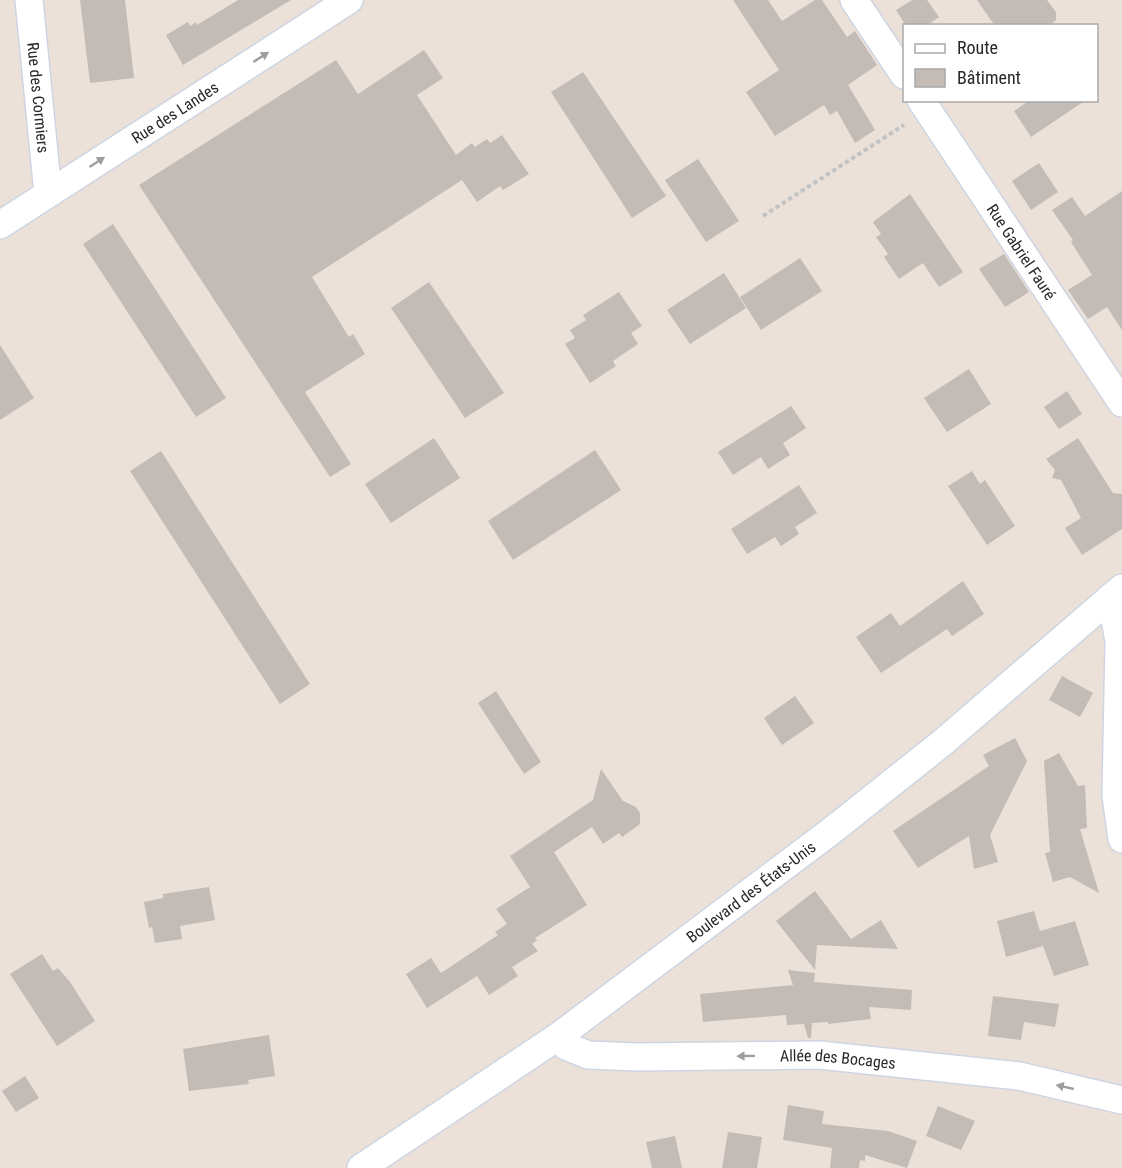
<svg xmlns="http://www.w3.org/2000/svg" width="1122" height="1168" font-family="'Roboto Condensed',sans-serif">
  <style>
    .building { fill: #c3bbb6 }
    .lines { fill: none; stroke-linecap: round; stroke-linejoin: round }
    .street-casing { stroke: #ced5e2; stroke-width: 30 }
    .path { stroke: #c3c3c3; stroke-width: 4; stroke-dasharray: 4.5 3; stroke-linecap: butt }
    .street { stroke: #fff; stroke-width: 27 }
    .oneway { fill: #9e9e9e }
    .labels { text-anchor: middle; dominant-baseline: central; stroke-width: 4.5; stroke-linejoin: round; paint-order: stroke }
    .street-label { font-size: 16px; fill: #282828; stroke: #fff }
  </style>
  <rect width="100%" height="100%" fill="#ece1d9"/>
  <!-- building -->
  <path class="building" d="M80 0H125L134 78 90 83Z
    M238 0H291L183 65 166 35 188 22 190 26 196 22 197 25Z
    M733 0H768L782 21 815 0H822L847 37 855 31 877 65 848 85 875 130 855 143 837 111 830 115 824 105 775 136 746 92 779 70Z
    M912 0H927L939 17 926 26H906L896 10Z
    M977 0H1047L1056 12V20L1049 26H995Z
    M424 50 443 78 417 95 456 155 472 143 475 147 487 139 490 143 502 135 529 174 503 190 500 186 477 202 462 180 312 277 349 337 353 334 365 354 305 392 351 464 330 477 139 185 336 60 358 94Z
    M583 72 666 196 632 218 551 92Z
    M1030 100H1086L1031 137 1014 111Z
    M698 159 739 221 706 242 665 180Z
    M1039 163 1058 192 1031 210 1012 181Z
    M1122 191V330L1107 307 1088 319 1068 290 1092 275 1071 242 1073 240 1052 210 1072 197 1085 216Z
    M910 194 963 272 939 287 923 263 899 279 884 257 888 254 876 237 881 234 873 222Z
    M113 224 226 398 196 417 83 244Z
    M1004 254 1029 292 1005 307 979 269Z
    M800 258 822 291 761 330 740 297Z
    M724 273 746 308 690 344 667 310Z
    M429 282 504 393 465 418 391 308Z
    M619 292 642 326 631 333 638 344 613 361 616 366 590 383 565 344 575 338 570 330 586 320 583 315Z
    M0 345 34 398 0 420Z
    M969 369 991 404 947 432 924 398Z
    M1067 391 1082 414 1059 429 1044 407Z
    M791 406 806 428 783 443 790 455 768 469 761 457 733 475 718 452Z
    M434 438 460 478 391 523 365 484Z
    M1078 438 1113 493 1122 494V529L1082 555 1065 528 1081 518 1061 480 1052 478 1055 470 1046 459Z
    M595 450 621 490 513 560 488 521Z
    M161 451 310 684 280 704 130 471Z
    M972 471 980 484 985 480 1015 526 987 545 948 486Z
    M799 485 817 513 795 527 799 534 781 546 775 537 747 554 731 529Z
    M963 581 984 614 952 636 947 629 881 673 856 637 891 613 900 626Z
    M1062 676 1093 693 1080 717 1049 700Z
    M496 691 541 762 524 774 478 703Z
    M795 696 814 723 782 745 764 718Z
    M1015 738 1027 761 990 835 998 862 974 869 969 836 918 868 893 831 989 766 983 755Z
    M1059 753 1078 786 1085 785 1087 828 1080 829 1099 893 1070 877 1053 882 1045 853 1050 852 1044 761Z
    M601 769 623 801 636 807 640 813V824L622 837 619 833 603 844 592 827 554 852 587 905 535 938 537 940 532 944 538 951 512 967 518 976 489 995 477 976 427 1008 406 974 431 958 441 973 498 935 495 932 507 924 496 909 530 887 510 856 593 800Z
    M209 887 215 920 180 926 182 939 155 943 152 927 149 928 144 902 163 898V894Z
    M815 891 851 939 881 920 898 949 817 945 815 970 776 921Z
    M1034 911 1040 931 1075 921 1089 965 1054 976 1043 946 1006 957 997 921Z
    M42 954 53 971 58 968 70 982 95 1021 57 1046 10 974Z
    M788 970 815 973 814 982 912 990 911 1010 869 1007 871 1019 828 1024V1022L812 1023 811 1038H808L804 1024 787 1025 786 1015 703 1022 700 994 793 985Z
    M993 996 1059 1004 1055 1027 1024 1022 1021 1040 988 1036Z
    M269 1035 275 1076 248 1080 249 1084 189 1091 183 1049Z
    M25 1076 39 1098 16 1112 2 1091Z
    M788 1105 824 1111 822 1124 888 1131 917 1141 907 1168 865 1155V1161L860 1160 859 1168H830L832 1148 783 1140Z
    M938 1106 975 1121 961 1150 926 1136Z
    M728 1132 762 1137 757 1168H722Z
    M675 1136 682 1168H652L646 1142Z"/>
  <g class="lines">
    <!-- street casing -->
    <g class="street-casing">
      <g id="street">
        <path id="s1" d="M29 0 48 194"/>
        <path d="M854 0 904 75"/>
        <path id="s2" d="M921 100 1122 403"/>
        <path id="s3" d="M0 225 349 0"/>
        <path d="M1111 597 1119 641 1116 796 1122 839"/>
        <path id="s4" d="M559 1036 566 1046 588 1055 637 1057 819 1055 1019 1076 1122 1100"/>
        <path id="s5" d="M361 1168 559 1036 830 832 942 743 1122 588"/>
      </g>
    </g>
    <!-- path -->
    <path class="path" d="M763 216 904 125"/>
    <!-- street -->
    <use href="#street" class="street"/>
  </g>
  <!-- one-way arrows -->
  <defs><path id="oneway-solid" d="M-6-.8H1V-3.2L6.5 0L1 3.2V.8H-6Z" transform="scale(1.5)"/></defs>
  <g class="oneway">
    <use href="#oneway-solid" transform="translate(261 57) rotate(-33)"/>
    <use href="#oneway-solid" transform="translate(97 162) rotate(-33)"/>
    <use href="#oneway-solid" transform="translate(746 1056) rotate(179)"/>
    <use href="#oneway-solid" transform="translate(1065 1087) rotate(-167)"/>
  </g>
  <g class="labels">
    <!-- street labels -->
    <g class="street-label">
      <text stroke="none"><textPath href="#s1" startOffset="98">Rue des Cormiers</textPath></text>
      <text stroke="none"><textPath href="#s3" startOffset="208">Rue des Landes</textPath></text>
      <text stroke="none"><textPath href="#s2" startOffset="182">Rue Gabriel Fauré</textPath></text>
      <text stroke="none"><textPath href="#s5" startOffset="478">Boulevard des États-Unis</textPath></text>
      <text stroke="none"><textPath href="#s4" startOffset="286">Allée des Bocages</textPath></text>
    </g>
  </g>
  <!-- legend -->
  <rect x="903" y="24" width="195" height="78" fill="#ffffff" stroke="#a9a9a9" stroke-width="1.5"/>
  <rect x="915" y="44" width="30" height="9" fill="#ffffff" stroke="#a9a9a9" stroke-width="1.5"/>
  <text x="957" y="54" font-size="18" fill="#282828">Route</text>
  <rect x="915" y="69" width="30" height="18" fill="#c3bbb6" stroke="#a9a9a9" stroke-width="1.5"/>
  <text x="957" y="84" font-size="18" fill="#282828">Bâtiment</text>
</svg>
